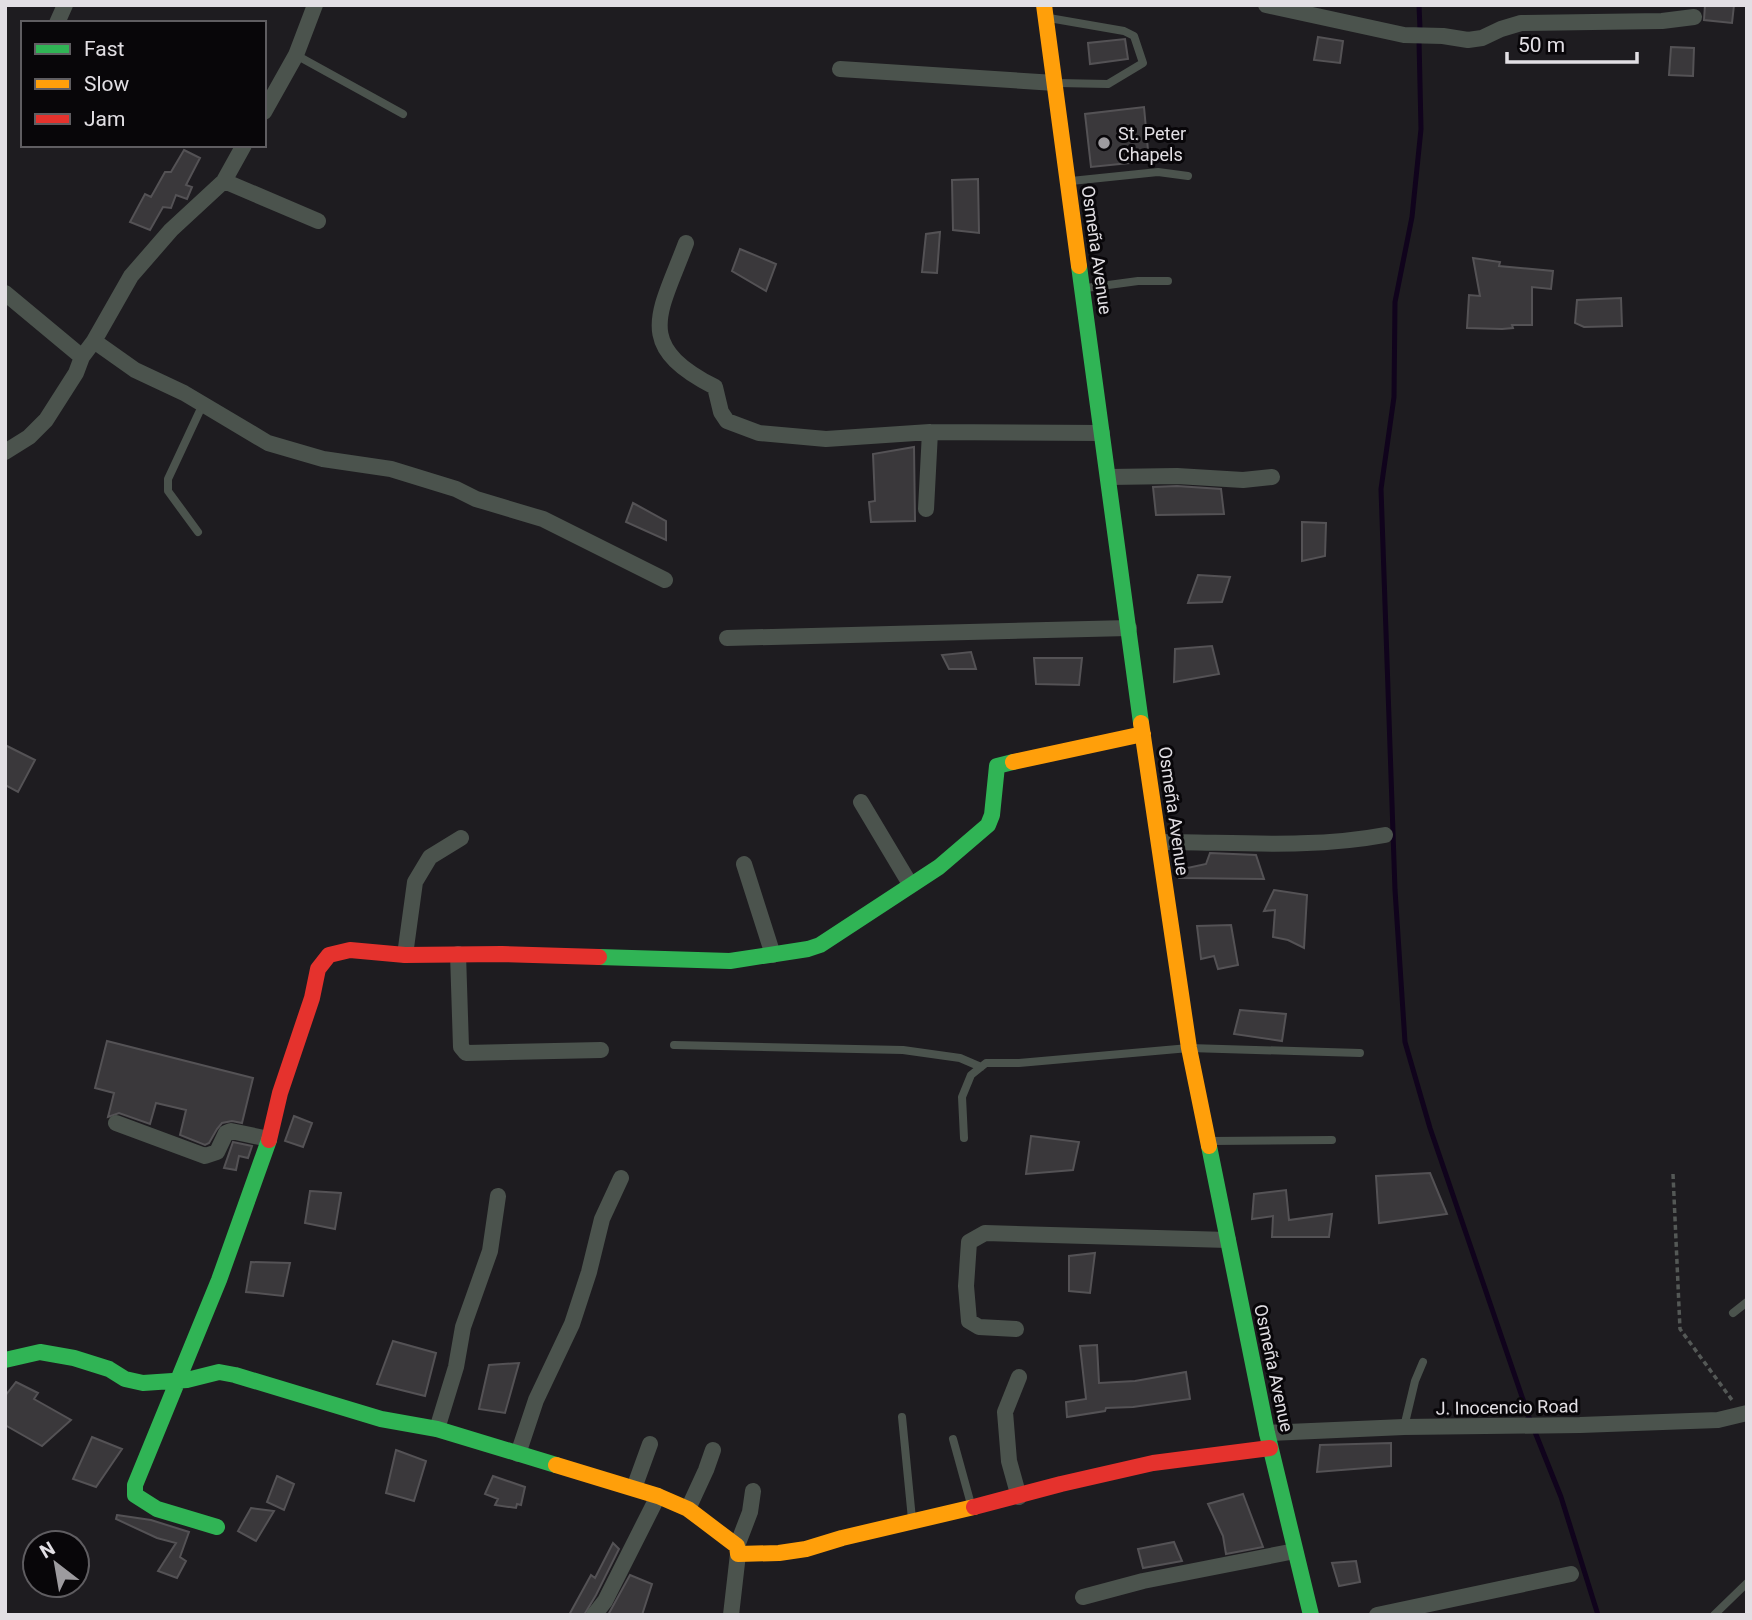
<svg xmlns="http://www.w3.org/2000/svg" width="1752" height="1620" font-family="Roboto,sans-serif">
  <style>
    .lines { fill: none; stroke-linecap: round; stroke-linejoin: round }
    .stream { stroke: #10031c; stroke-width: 5 }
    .building { fill: #3a383b; stroke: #545255; stroke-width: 2 }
    .path { stroke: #545856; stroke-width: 3.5; stroke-dasharray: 5 3.5; stroke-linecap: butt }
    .lane { stroke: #4b534d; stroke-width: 8 }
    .street { stroke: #4b534d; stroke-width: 16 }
    .fast { stroke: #30b455; stroke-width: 16 }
    .slow { stroke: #ff9f0a; stroke-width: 16 }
    .jam { stroke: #e5322d; stroke-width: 16 }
    .poi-dot { fill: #9d9b9f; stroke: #080609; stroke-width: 2.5 }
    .labels { text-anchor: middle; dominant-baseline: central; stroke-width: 6; stroke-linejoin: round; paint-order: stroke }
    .poi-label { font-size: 18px; fill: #e2dfe4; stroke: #080609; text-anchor: start }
    .street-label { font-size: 18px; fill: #e2dfe4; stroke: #080609 }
  </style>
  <rect width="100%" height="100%" fill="#1e1c20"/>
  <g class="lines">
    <!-- stream -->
    <path class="stream" d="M1419 5 1420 29
      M1419 40 1421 129 1412 217 1395 302 1394 397 1381 489 1395 890 1405 1042 1430 1128 1531 1423
      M1535 1432 1561 1497 1598 1615"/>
  </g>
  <!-- building -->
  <path class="building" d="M1705 5H1734L1732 23 1704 20Z
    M1318 37 1343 41 1340 63 1314 60Z
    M1125 39 1128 59 1090 64 1088 43Z
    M1671 47 1694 48 1693 76 1669 75Z
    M1144 107 1149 161 1091 167 1085 114Z
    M184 150 200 158 186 185 192 187 187 199 176 195 171 208 163 207 150 230 130 222 145 194 151 197 165 172H171Z
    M978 179 979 233 953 230 952 180Z
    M940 232 937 273 922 272 926 234Z
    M740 249 776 264 766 291 732 271Z
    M1473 258 1500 262 1499 266 1553 271 1551 289 1532 287V325H1512L1513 328 1502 329 1467 328 1469 295 1480 296Z
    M1621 298 1622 326 1584 327 1575 323 1577 300Z
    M914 447 915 521 871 522 869 502 875 501 873 454Z
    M1177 486 1221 489 1224 514 1156 515 1153 487Z
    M633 503 666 521V540L626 522Z
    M1302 522 1326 523 1325 556 1302 561Z
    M1198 575 1230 577 1222 602 1188 603Z
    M1212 646 1219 674 1174 682 1175 649Z
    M971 652 976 669H949L942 655Z
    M1034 658H1082L1079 685 1036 684Z
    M5 745 35 760 18 792 5 785Z
    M1210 853 1256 855 1264 879 1179 878 1178 870 1206 864Z
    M1274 890 1307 895 1304 948 1288 940 1273 937 1275 910 1264 911Z
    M1231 925 1238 965 1218 969 1214 956 1201 959 1197 926Z
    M1240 1010 1286 1014 1282 1041 1234 1034Z
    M107 1041 253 1078 242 1123 232 1121 222 1123 217 1129 209 1143 205 1145 180 1135 186 1110 156 1103 150 1124 119 1113 108 1117 114 1093 95 1088Z
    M294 1116 312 1123 303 1147 285 1141Z
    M1031 1136 1079 1142 1073 1170 1026 1174Z
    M233 1142 252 1146 248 1158 239 1156 236 1170 224 1168Z
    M1430 1173 1447 1214 1379 1223 1376 1176Z
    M1286 1190 1289 1220 1332 1214 1329 1237H1272L1273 1216 1252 1219 1254 1194Z
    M310 1191 341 1193 335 1229 305 1223Z
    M1095 1253 1090 1293 1069 1291V1256Z
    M251 1262 290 1263 283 1296 246 1292Z
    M393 1341 436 1353 425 1396 377 1384Z
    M1097 1345 1099 1383 1135 1381 1186 1372 1190 1399 1133 1407 1106 1408 1105 1411 1067 1417 1066 1402 1086 1399 1080 1346Z
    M519 1363 505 1413 479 1409 489 1365Z
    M16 1382 38 1393 34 1399 71 1420 42 1446 5 1425V1396Z
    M92 1437 122 1449 96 1487 73 1479Z
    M1391 1443V1466L1317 1472 1320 1445Z
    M396 1450 426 1461 414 1501 386 1493Z
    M277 1476 294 1484 284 1510 267 1502Z
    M493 1476 525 1487 521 1505 517 1504 516 1508 495 1505 498 1499 485 1494Z
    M1243 1494 1263 1547 1226 1554 1223 1536 1208 1504Z
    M251 1508 274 1511 256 1541 238 1531Z
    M117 1515 151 1520 189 1532 180 1557 186 1561 177 1578 158 1571 176 1543 157 1538 116 1519Z
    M1174 1542 1182 1561 1143 1568 1138 1549Z
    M613 1543 619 1549 596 1595 584 1615H569L591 1575 595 1578Z
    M1356 1561 1360 1582 1339 1586 1332 1563Z
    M630 1575 652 1584 642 1615H608Z"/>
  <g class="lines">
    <!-- path -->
    <path class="path" d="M1673 1174 1680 1329 1732 1400"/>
    <!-- lane -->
    <path class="lane" d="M1049 18 1124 31 1134 36 1143 63 1108 84 1058 83
      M296 55 403 114
      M1071 181 1158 172 1188 176
      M1086 288 1138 281H1168
      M198 532 168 491V479L203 404
      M674 1045 903 1050 960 1058 981 1067
      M964 1138 962 1097 971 1075 986 1063H1019L1189 1048 1360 1053
      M1211 1141 1332 1140
      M1733 1313 1747 1302
      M902 1417 912 1519
      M1404 1427 1415 1381 1423 1362
      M953 1439 972 1508
      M1714 1615 1747 1583"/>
    <!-- street -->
    <path class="street" d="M1266 5 1404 35 1443 36 1468 40 1482 38 1501 29 1521 23 1662 21 1694 17
      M57 23 65 5
      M840 69 1055 83
      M264 112 296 55 315 5
      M224 181 318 221
      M686 243C660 313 632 345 715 387L721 412 727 421 759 433 826 439 930 432 1102 433
      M5 293 82 357
      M94 341 135 370 184 393 268 443 323 459 391 469 456 489 476 499 543 519 665 580
      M5 452 29 437 46 420 76 373 82 357 94 341 131 276 171 230 224 181 244 145
      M1109 477 1177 476 1243 480 1272 477
      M926 509 930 432
      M727 638 1129 628
      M861 802 910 884
      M1159 842C1234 842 1311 849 1385 835
      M744 864 773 955
      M458 954 461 1047 466 1053 601 1050
      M405 955 415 882 430 857 461 838
      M116 1123 205 1156 217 1152 226 1133 231 1131 269 1139
      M1016 1329 979 1327 969 1321 966 1286 969 1242 985 1233 1228 1240
      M1019 1377 1005 1412 1009 1461 1019 1497
      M437 1429 456 1367 463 1327 490 1251 498 1196
      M1267 1433 1404 1427 1580 1425 1718 1420 1747 1413
      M518 1454 536 1400 572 1324 589 1272 602 1219 621 1178
      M634 1488 650 1444
      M688 1509 706 1470 713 1450
      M737 1546 750 1512 753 1491
      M1083 1597 1143 1581 1295 1551
      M594 1615 605 1601 658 1496
      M731 1615 738 1554
      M1377 1615 1571 1574"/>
    <!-- fast -->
    <path class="fast" d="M1079 266 1141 723
      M599 957 730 961 808 949 820 945 939 867 988 825 992 815 997 766 1013 762
      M1209 1146 1267 1433 1311 1615
      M5 1360 40 1352 74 1358 109 1369 125 1379 143 1383 187 1380 219 1372 235 1375 381 1419 437 1429 556 1465
      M217 1527 157 1509 135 1495V1485L219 1280 269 1140"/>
    <!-- slow -->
    <path class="slow" d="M1044 5 1079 266
      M1141 723 1189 1048 1209 1146
      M1013 762 1143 734
      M556 1465 658 1496 688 1509 737 1546 738 1554 779 1553 806 1549 842 1538 974 1507"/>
    <!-- jam -->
    <path class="jam" d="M269 1140 280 1093 312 998 318 969 329 955 350 950 405 955 502 954 599 957
      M974 1507 1061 1484 1153 1463 1270 1448"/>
  </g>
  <!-- markers -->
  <circle class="poi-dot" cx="1104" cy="143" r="7"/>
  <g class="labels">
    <!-- poi labels -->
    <g class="poi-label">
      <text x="1118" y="133">St. Peter<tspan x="1118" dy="21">Chapels</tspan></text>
    </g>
    <!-- street labels -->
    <g class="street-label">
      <text transform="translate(1097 250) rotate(82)">Osmeña Avenue</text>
      <text transform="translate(1174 811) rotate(82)">Osmeña Avenue</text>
      <text transform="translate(1274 1368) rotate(78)">Osmeña Avenue</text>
      <text transform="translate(1507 1407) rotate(-1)">J. Inocencio Road</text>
    </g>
  </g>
  <!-- border -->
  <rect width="1752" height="1620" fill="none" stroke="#e2dfe4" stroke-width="14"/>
  <!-- legend -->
  <rect x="21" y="21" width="245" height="126" fill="#080609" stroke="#5f5d61" stroke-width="2"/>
  <rect x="35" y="44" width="35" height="10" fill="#30b455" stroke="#5f5d61" stroke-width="2"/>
  <text x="84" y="56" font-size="21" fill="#e2dfe4">Fast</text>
  <rect x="35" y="79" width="35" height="10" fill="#ff9f0a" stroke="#5f5d61" stroke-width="2"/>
  <text x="84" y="91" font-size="21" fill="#e2dfe4">Slow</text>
  <rect x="35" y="114" width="35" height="10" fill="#e5322d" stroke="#5f5d61" stroke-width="2"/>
  <text x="84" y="126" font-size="21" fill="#e2dfe4">Jam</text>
  <!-- north arrow -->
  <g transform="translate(56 1564) rotate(329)"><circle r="33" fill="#080609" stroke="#5f5d61" stroke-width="2"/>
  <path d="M0-5L12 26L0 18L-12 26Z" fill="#9d9b9f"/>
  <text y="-10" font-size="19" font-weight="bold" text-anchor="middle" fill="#e2dfe4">N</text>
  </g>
  <!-- scale -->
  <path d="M1507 52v10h130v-10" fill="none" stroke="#e2dfe4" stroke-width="3.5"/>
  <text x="1518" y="52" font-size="21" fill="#e2dfe4" stroke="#080609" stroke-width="5" paint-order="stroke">50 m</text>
</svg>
